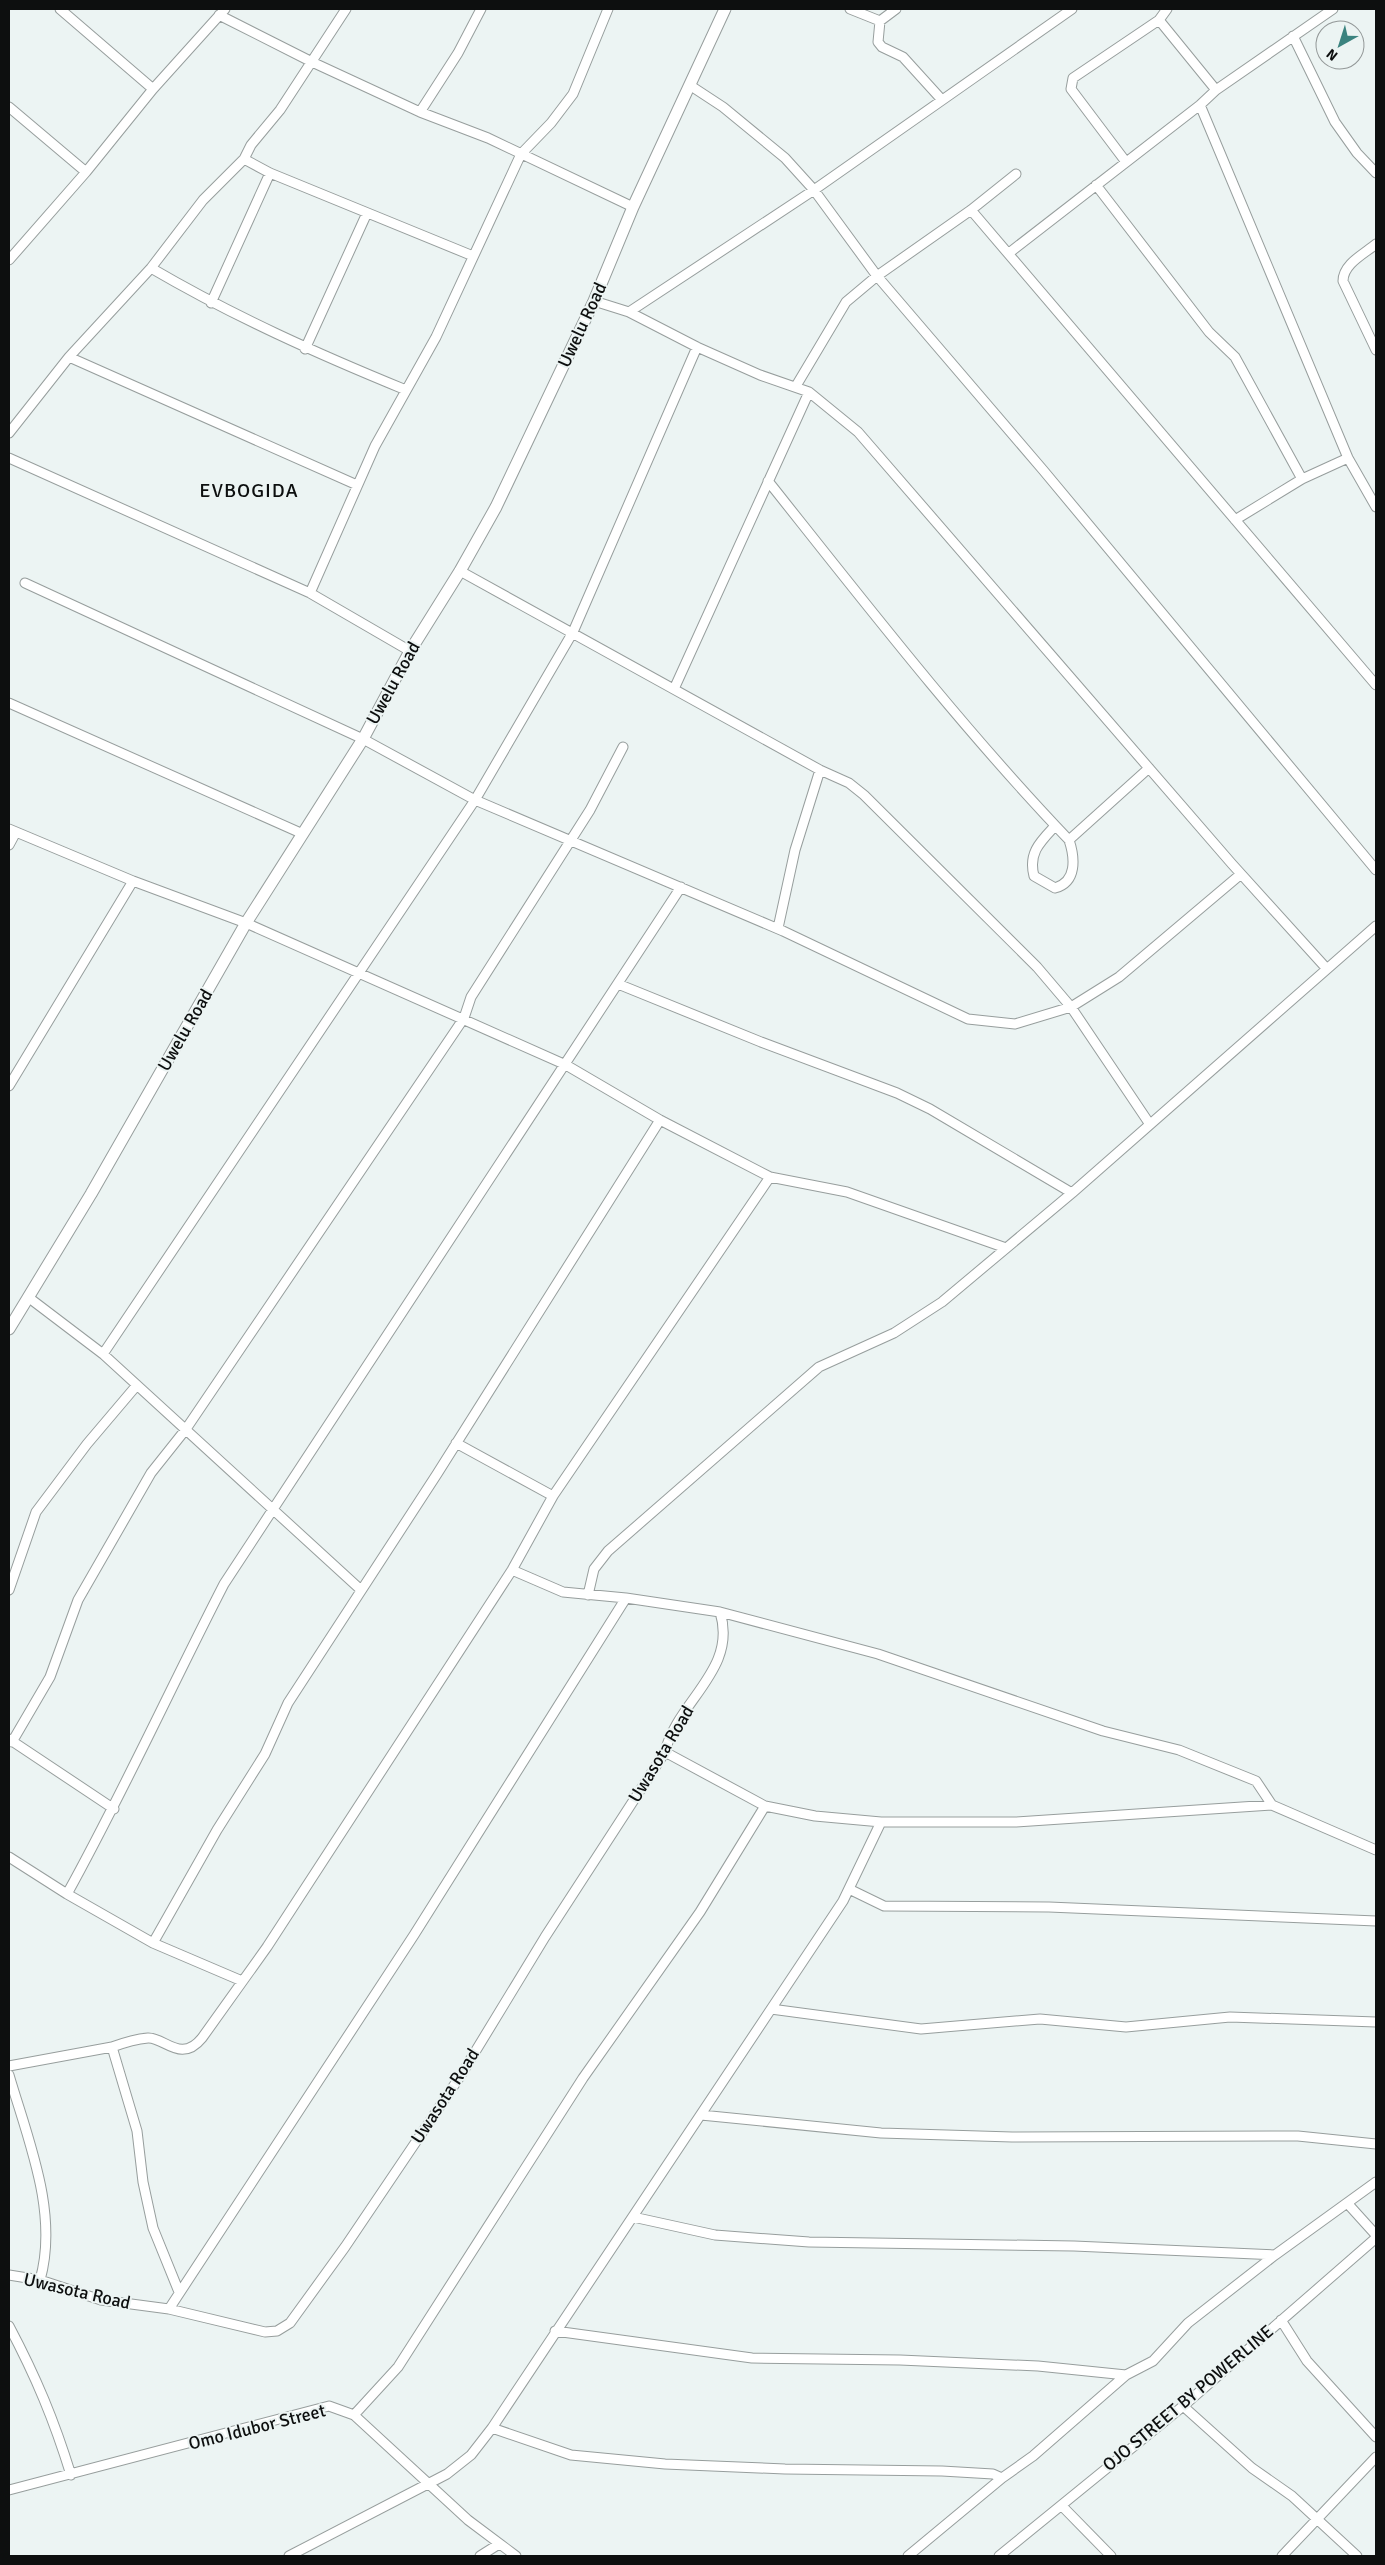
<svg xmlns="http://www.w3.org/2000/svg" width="1385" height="2565" font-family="Signika,sans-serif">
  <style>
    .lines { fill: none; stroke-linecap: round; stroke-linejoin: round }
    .minor-casing { stroke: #979e9d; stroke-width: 11 }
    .tertiary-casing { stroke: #979e9d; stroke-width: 13 }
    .minor { stroke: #fff; stroke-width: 9 }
    .tertiary { stroke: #fff; stroke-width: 11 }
    .labels { text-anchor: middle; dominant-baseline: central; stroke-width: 4; stroke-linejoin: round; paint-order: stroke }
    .street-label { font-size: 18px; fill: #0d0f0f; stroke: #ecf4f3 }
    .quarter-label { font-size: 20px; letter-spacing: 1px; fill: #0d0f0f; stroke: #ecf4f3 }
  </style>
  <rect width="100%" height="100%" fill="#ecf4f3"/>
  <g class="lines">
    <!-- minor casing -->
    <g class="minor-casing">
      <path id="minor" d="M60 9 153 89
        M850 9 880 21 896 9
        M219 15 312 62 420 112 488 138 633 207
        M1159 20 1216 90
        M880 21 878 42 882 47 903 57 942 100
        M1293 36 1335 122 1357 153 1376 173
        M691 86 723 107 785 158 814 190 877 276 1043 470 1376 870
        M1200 105 1348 458 1376 507
        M9 107 86 172
        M420 112 458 53 481 9
        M244 159 270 173 473 256
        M1126 162 1071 89 1073 78 1159 20 1167 9
        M1096 185 1209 332 1235 357 1302 479
        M971 210 1376 685
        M1376 244C1364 254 1343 264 1343 281L1376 350
        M1009 253 1200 105 1216 90 1333 9
        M9 260 86 172 153 89 225 9
        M151 268C233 316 318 354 406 390
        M594 301 629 312 697 347 760 375 809 392 858 432 1232 864 1327 969
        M211 303 270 173
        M629 312 814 190 1072 9
        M305 349 367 213
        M69 357 357 485
        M796 386 846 302 877 276 971 210 1016 174
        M9 433 69 357 151 268 203 200 244 159 251 145 280 110 346 9
        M9 458 310 593 410 651
        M768 481C865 603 961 727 1069 840L1149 768
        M1235 520 1302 479 1348 458
        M460 571 820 770 849 783 864 795 1037 967 1071 1007 1149 1123
        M25 583 363 739 475 800 783 931 968 1019 1015 1024 1071 1007 1119 977 1241 874
        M310 593 375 446 436 337 521 154 551 123 573 94 608 9
        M674 689 809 392
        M9 703 303 834
        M1055 826C1040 842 1028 853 1034 876L1055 888C1077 882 1075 858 1069 840
        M9 829 133 881 246 923 566 1065 660 1120 770 1177 847 1192 1006 1248
        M9 845 16 832
        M778 928 795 850 820 770
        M618 984 761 1042 897 1093 930 1109 1072 1193
        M9 1086 133 881
        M28 1297 103 1354 361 1590
        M103 1354 475 800 573 632 697 347
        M456 1443 553 1496
        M512 1570 563 1592 626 1598 720 1612 878 1654 1103 1731 1179 1750 1256 1781 1272 1805 1376 1850
        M9 1590 36 1512 87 1444 137 1385
        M588 1595 594 1569 608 1551 819 1367 894 1333 942 1302 1072 1193 1376 926
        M9 1739 114 1809
        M12 1742 50 1677 78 1600 151 1473 186 1429 464 1018 471 997 590 810 623 747
        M665 1752 765 1806 815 1816 881 1822H1016L1272 1805
        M9 1857 67 1894 153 1943 242 1981
        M849 1889 884 1906 1049 1907 1376 1921
        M67 1894C123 1793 171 1687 224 1584L681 887
        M153 1943 217 1830 265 1754 288 1703 437 1474 660 1120
        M771 2009 921 2029 1040 2019 1126 2027 1230 2017 1376 2022
        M112 2047C123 2043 137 2039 148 2038 164 2037 181 2064 202 2038L267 1947 512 1570 553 1496 770 1177
        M9 2066 112 2047 137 2131 143 2182 153 2228 179 2292
        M9 2075C28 2140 59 2213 40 2280
        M701 2115 881 2133 1012 2137 1298 2136 1376 2144
        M1348 2204 1376 2235
        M633 2217 715 2235 809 2242 1074 2246 1275 2255
        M9 2275 40 2280 101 2300 169 2309 265 2332 277 2331 290 2323 345 2247 461 2075 545 1937 665 1752C677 1701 738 1670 720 1612
        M169 2309 414 1935 626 1598
        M1281 2320 1307 2361 1376 2437
        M9 2326C36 2377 54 2420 71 2475
        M555 2331 752 2358 900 2360 1038 2366 1126 2375
        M1183 2406 1252 2468 1292 2496 1357 2556
        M354 2415 398 2367 583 2078 700 1912 765 1806
        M492 2428 571 2455 665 2464 785 2469 942 2471 993 2474 1002 2478
        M9 2490 329 2406 354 2415 468 2520 516 2556
        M1062 2506 1111 2556
        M289 2556 447 2474 471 2455 492 2428 843 1901 881 1822
        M480 2556 499 2544
        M908 2556 1002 2478 1033 2456 1126 2375 1153 2361 1188 2323 1275 2255 1376 2182
        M999 2556 1182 2407 1376 2238
        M1282 2556 1376 2457"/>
    </g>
    <!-- tertiary casing -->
    <g class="tertiary-casing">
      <path id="tertiary" d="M9 1329 91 1194 246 923 363 739 410 651 460 571 496 507 594 301 633 207 725 9"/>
    </g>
    <!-- minor -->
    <use href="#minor" class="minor"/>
    <!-- tertiary -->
    <use href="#tertiary" class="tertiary"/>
  </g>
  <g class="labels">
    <!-- street labels -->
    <g class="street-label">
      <text transform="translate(582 325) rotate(-65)">Uwelu Road</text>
      <text transform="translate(393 683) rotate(-61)">Uwelu Road</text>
      <text transform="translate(185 1030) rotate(-60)">Uwelu Road</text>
      <text transform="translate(661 1754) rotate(-59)">Uwasota Road</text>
      <text transform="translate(445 2096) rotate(-57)">Uwasota Road</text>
      <text transform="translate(77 2291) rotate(13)">Uwasota Road</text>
      <text transform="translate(1188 2398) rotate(-40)">OJO STREET BY POWERLINE</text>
      <text transform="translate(257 2427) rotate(-14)">Omo Idubor Street</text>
    </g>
    <!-- quarter labels -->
    <g class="quarter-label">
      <text x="249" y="490">EVBOGIDA</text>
    </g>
  </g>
  <!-- border -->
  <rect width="1385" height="2565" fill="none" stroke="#0d0f0f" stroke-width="20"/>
  <!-- north arrow -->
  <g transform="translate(1340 45) rotate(219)"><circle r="24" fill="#ecf4f3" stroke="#939898"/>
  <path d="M0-4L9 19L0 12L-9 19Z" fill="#3b837f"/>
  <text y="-8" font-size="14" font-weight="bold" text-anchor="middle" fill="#0d0f0f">N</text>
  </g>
</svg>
